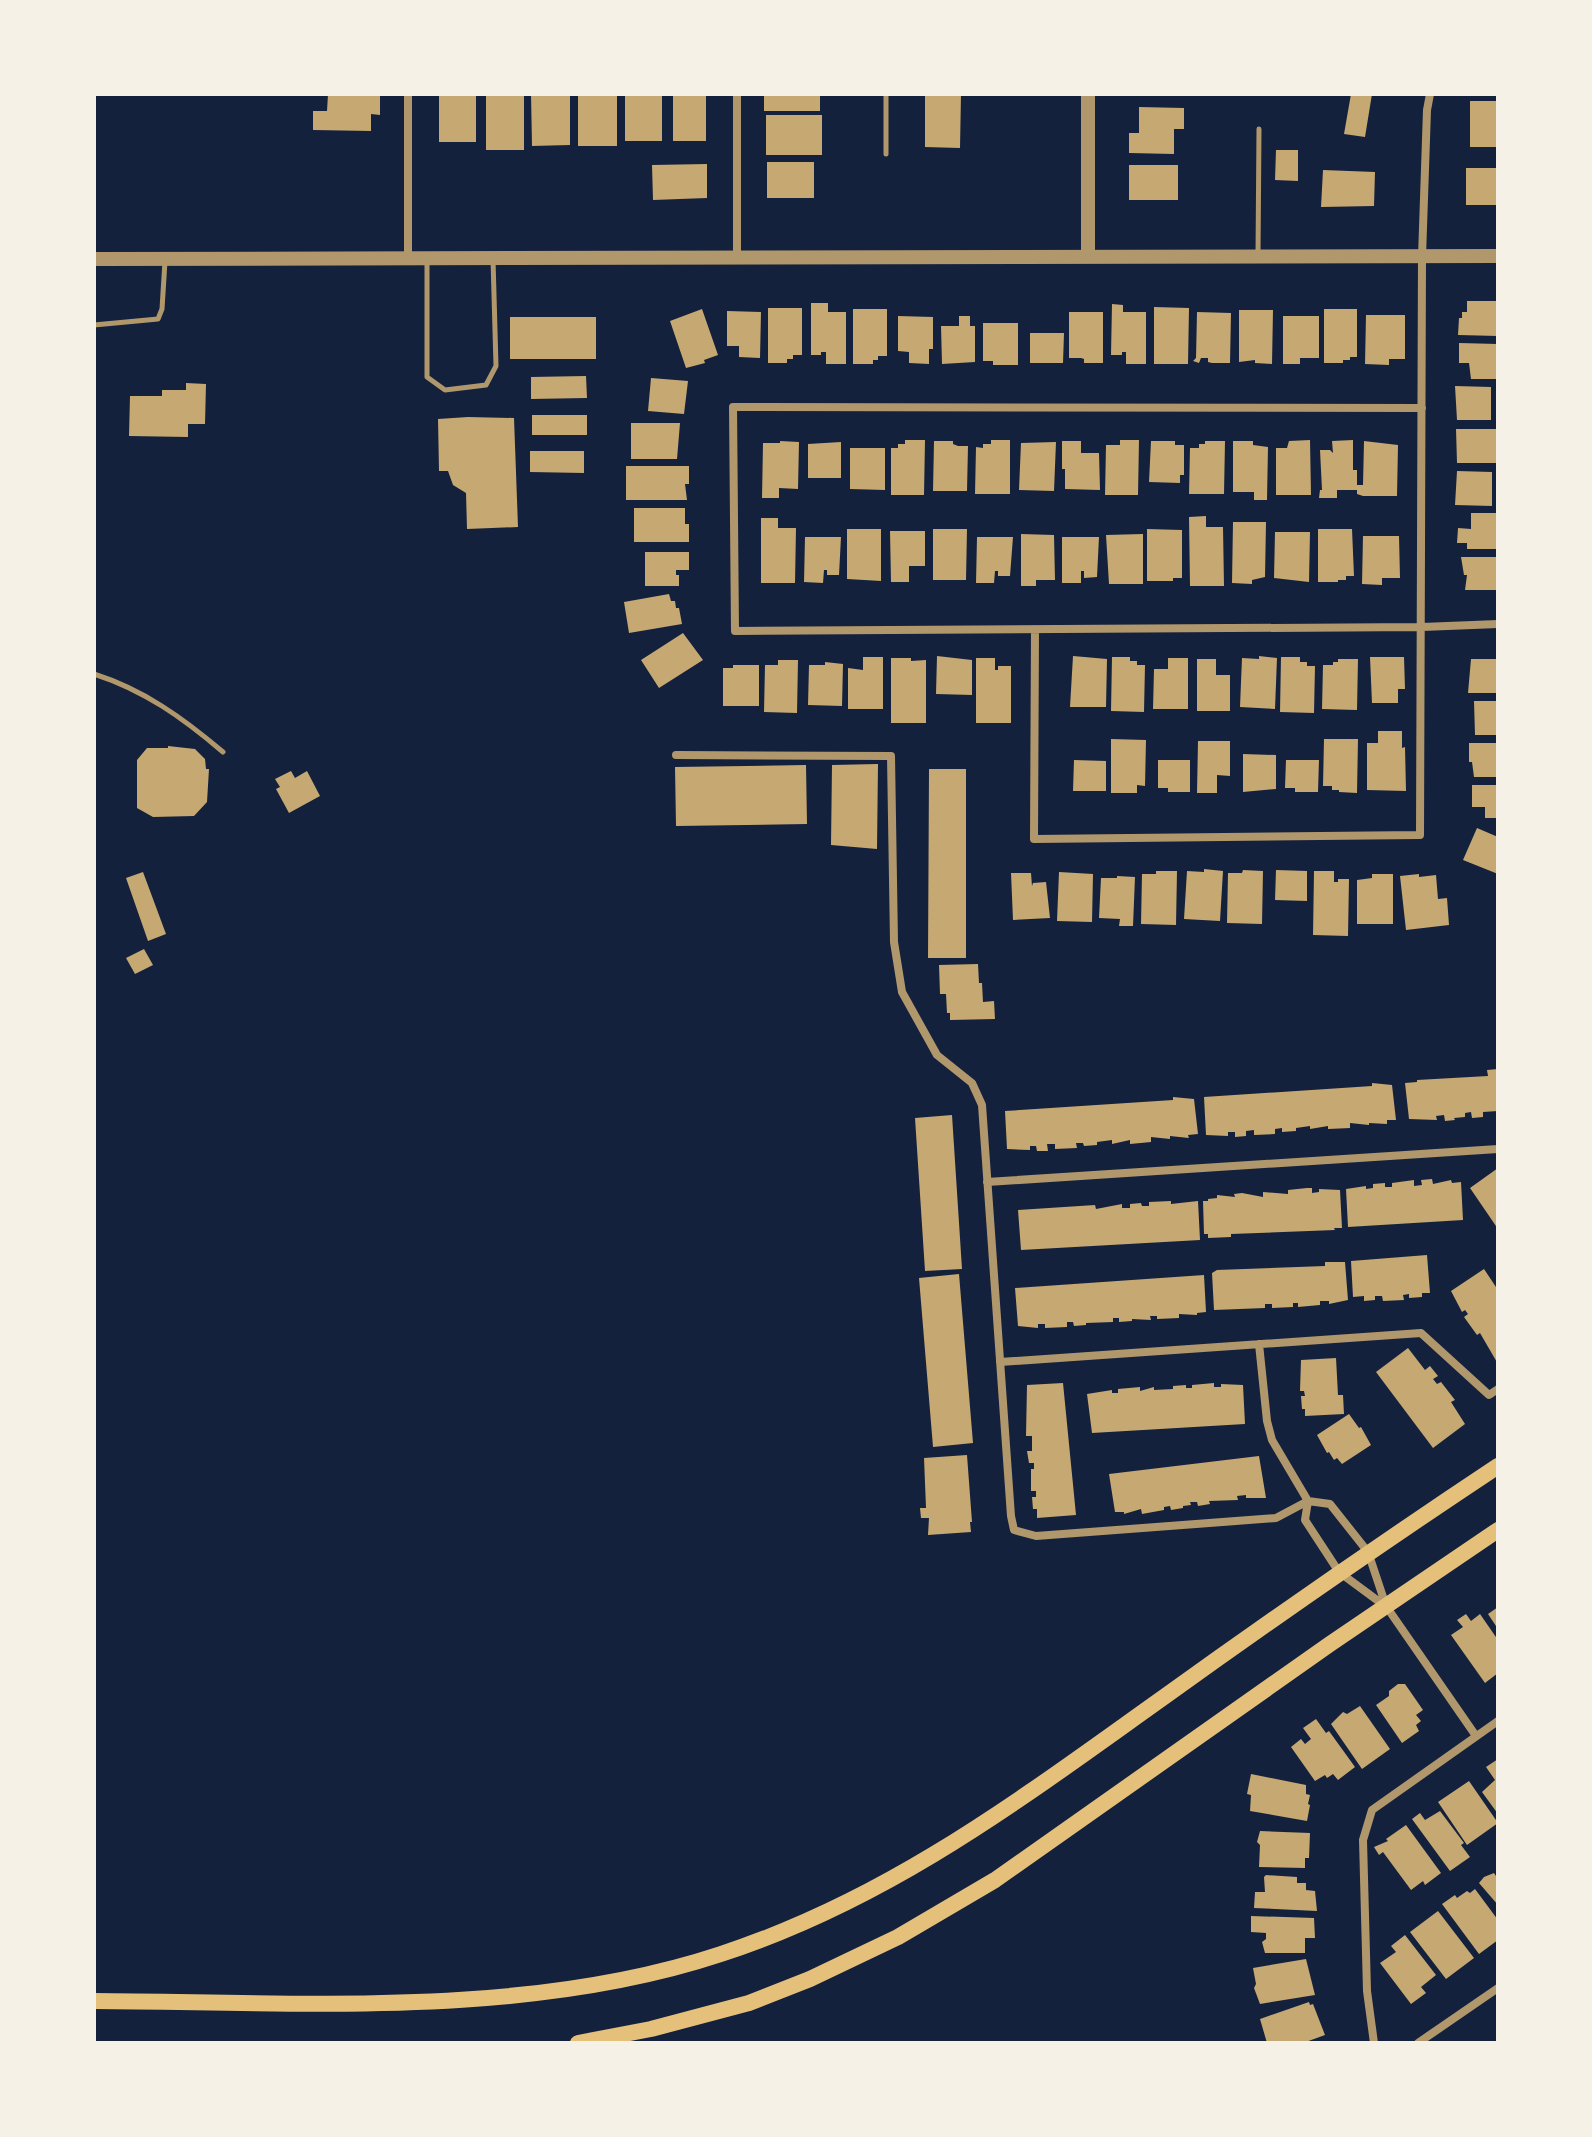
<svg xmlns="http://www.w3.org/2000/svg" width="1592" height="2137" font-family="'DM Sans',sans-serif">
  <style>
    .building { fill: #c6a872 }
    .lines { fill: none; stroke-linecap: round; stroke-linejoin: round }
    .service { stroke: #b1986c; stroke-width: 5 }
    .minor { stroke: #b1986c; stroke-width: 8 }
    .tertiary { stroke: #b1986c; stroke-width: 14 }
    .secondary { stroke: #e5c07b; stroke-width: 16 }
  </style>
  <rect width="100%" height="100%" fill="#14213d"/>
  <!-- building -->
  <path class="building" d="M328 94H380V115L371 114V131L313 130V111H327Z
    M439 94H476V142H439Z
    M486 94H524V150H486Z
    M531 94H570V145L532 146Z
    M578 94H617V146H578Z
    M625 94H662V141H625Z
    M673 94H706V141H673Z
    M764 94H820V111H764Z
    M925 94H961L960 148 925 147Z
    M1351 94H1372L1365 137 1344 134Z
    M1470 101H1498V147H1470Z
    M1139 107 1184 108V129H1174V154L1129 153V133H1139Z
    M766 115H822V155H766Z
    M1276 150H1298V181L1275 180Z
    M767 162H814V198H767Z
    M707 164V198L653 200 652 165Z
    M1129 165H1178V200H1129Z
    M1466 168H1498V205H1466Z
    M1323 170 1375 172 1374 206 1321 207Z
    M1467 301H1498V336L1458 335 1459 318H1462V312H1467Z
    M811 303H828V312H846V364H826V352H821V355H811Z
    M1112 304 1123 305V312H1146V364H1126V352H1122V355H1111Z
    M1154 307 1189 308 1188 364H1154Z
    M768 308H802V355H793V359H787V363H768Z
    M702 309 718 355 704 360 705 363 686 368 670 321Z
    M853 309H887V356H878V360H873V364H853Z
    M1324 309H1357V357H1350V360H1343V363H1324Z
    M1239 310H1273L1272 364 1255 363V360L1239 362Z
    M727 311 761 312 760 358 739 357V346H727Z
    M1069 312H1103V363H1084V359L1081 358H1069Z
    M1197 312 1231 313 1230 363H1212L1208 362V358H1201L1199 363 1193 361 1196 358Z
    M1366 315H1405V359H1389V365L1365 364Z
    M898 316 933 317V349H929V364L909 363V352L898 351Z
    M959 316H970V326H975V362L942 364 941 326H959Z
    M1283 316H1319V358H1300V364H1283Z
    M510 317H596V359H510Z
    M983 323H1018V365H993V361H983Z
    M1030 333H1064L1063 363H1030Z
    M1459 343 1498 344V379H1471L1469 363H1459Z
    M586 376 587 398 531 399V377Z
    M651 378 688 381 684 414 648 411Z
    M186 383 206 384 205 424H188V437L129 436 130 396H162V390H186Z
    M1455 386 1491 387V420H1457Z
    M532 415H587V435H532Z
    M468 417 514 418 518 527 467 529 466 493 453 485 448 471H439L438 419Z
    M631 423H680L677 459H631Z
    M1456 429H1498V463H1457Z
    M905 440H925L924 495H891V448H898V444H905Z
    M991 440H1010V494H975L976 447 983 448V444H991Z
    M1120 440H1139L1138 495H1105L1106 445H1120Z
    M1310 440 1311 495H1276V448H1287L1289 441Z
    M1353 440V470H1357V485H1363L1364 441 1398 445 1397 496H1363L1357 494V490H1337V498H1319L1320 490H1322L1320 450H1330L1333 453 1332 441Z
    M780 441 799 442 798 489 779 488V498H762L763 443H780Z
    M934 441H953V444L958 446H968L967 491H933Z
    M1062 441H1081V453H1099L1100 490 1065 489V469H1062Z
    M1151 441H1175V445H1184V475H1180V483L1149 482Z
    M1205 441H1225L1224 494H1189L1190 448H1199V444H1205Z
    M1233 441H1253V445L1268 447 1267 500H1254V492H1233Z
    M841 442V478H808V444Z
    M1056 442 1054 491 1019 490 1021 443Z
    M850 448H885V490L850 489Z
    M530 451H584V473L530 472Z
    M626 466H689V484H685L687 500H626Z
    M1457 471 1492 472V506L1455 505Z
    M634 508H685V524H689V542H634Z
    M1471 513H1498V549H1467V543H1457L1458 528 1471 529Z
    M1206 516V527H1223L1224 586H1190L1189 517Z
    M761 518H778V528H796L795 583H761Z
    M1233 522H1266L1265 577 1252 580V584L1232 583Z
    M847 529H881V581L847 579Z
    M933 529H967L966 580H933Z
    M1147 529 1182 530V578H1173V581H1147Z
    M1318 529H1352L1354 576H1346V580H1338V582H1318Z
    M890 531H925V566H909V582H891Z
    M1275 532H1310L1309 582 1274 578Z
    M1021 534 1054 535 1055 580H1036V586H1021Z
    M1143 534V584H1109L1106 535Z
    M1363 536H1399L1400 578H1382V585L1362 584Z
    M805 537H841L839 575H827V570H824L823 583 804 582Z
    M977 537H1013L1010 576H998V571H995L994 583H976Z
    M1062 537H1099L1097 577 1084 578V571H1081V583H1062Z
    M645 552H689V570H676V575H679V586H645Z
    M1461 557H1498V590H1465L1467 575H1464Z
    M669 594 671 601H675L676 608H679L682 624 629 633 624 602Z
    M683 633 703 660 659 688 641 660Z
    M937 656 972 660V695L936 694Z
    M1073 656 1107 659 1106 707H1070Z
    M1259 656 1277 658 1275 709 1240 707 1242 658 1259 659Z
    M863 657H883V709H848V668L863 670Z
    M1112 657H1130V661H1137V665H1145L1144 712 1111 711Z
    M1281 657H1300V662H1307V666H1315L1314 713 1280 712Z
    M1370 657H1404L1405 689H1398V703H1372Z
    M891 658H911V661L926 660V723H891Z
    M976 658H995V670H998V666H1011V723H976Z
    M1168 658H1188V709H1153L1154 669H1168Z
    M1197 659H1216V675H1230V711H1197Z
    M1338 659H1358L1357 710 1322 709 1323 665H1333V662H1338Z
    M1471 659H1498V693H1468Z
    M778 660H798L797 713 764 712 765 665H778Z
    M825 662 843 664 842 706 808 705 809 665H825Z
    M733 665H759V706H723V668H733Z
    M1474 701H1498V735H1475Z
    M1378 731H1402V748L1405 747 1406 791 1367 790V743H1378Z
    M1111 739 1146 740 1145 786 1137 785V793H1111Z
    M1324 739H1358L1357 793 1339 792V790H1332V786H1323Z
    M1198 741H1230V776L1217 775V793H1197Z
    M1469 743H1498V777H1474L1472 762H1469Z
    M168 746 195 749 205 759 206 769H209L207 802 194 816 153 817 137 808V760L147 748H168Z
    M1243 754 1276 755V789L1243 792Z
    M1074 760 1106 761V791H1073Z
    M1158 760H1190V792H1168V788H1158Z
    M1286 760H1319L1318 792H1295V788H1285Z
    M878 764 877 849 831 845 832 765Z
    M806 765 807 824 676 826 675 767Z
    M929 769H966V958H928Z
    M291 771 295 778 307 771 320 796 289 813 276 789 280 787 275 779Z
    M1472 785H1498V818H1485V807H1472Z
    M1477 828 1498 837V874L1463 860Z
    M1204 869 1223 871 1220 921 1184 919 1187 871 1204 872Z
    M1243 870 1263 871 1262 924 1227 923 1228 873H1242Z
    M1276 870 1307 871V901L1275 900Z
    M1156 871H1177L1176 925 1141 924 1142 874H1156Z
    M1314 871H1334V882H1338V879H1349L1348 936 1313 935Z
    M143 872 166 934 148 941 126 878Z
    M1059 872 1093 874 1092 922 1057 921Z
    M1011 873H1031L1032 886 1033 883 1046 882 1050 918 1013 920Z
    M1372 874H1393V924H1357V880L1372 878Z
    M1419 874V877L1436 875 1438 899 1447 898 1449 925 1406 930 1400 876Z
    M1117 876 1135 877 1133 926H1119L1120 919 1099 918 1101 878H1117Z
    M144 949 153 965 135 974 126 958Z
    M978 964 979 983H982L983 1002 994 1001 995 1019 950 1020V1013H947L946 994H940L939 965Z
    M1498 1069V1111L1483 1112V1117L1472 1118 1471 1112 1465 1113V1117L1454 1118 1455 1120 1445 1121 1444 1115 1436 1116 1437 1120 1409 1119 1405 1083 1417 1082V1080L1488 1076 1487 1070Z
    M1372 1083 1392 1085 1396 1120H1387V1124L1369 1123V1125L1350 1123V1128L1328 1129V1126L1310 1129V1126L1296 1128V1131L1282 1132V1128L1275 1129V1134L1254 1135V1130L1246 1131V1136L1235 1137V1132H1228V1136L1206 1135 1204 1097 1372 1086Z
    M1173 1097 1194 1099 1198 1134 1188 1135 1189 1138 1170 1136V1139L1151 1137V1142L1130 1144V1140L1112 1144V1140L1097 1142V1145L1084 1146 1083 1143H1076L1077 1148 1055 1149V1144H1047L1048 1151H1037L1036 1146H1030V1150L1007 1149 1005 1111 1173 1100Z
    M952 1115 962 1269 925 1271 915 1118Z
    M1498 1168V1229L1470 1188Z
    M1432 1179 1433 1184 1451 1180 1452 1183 1461 1182 1463 1220 1348 1227 1346 1189 1366 1186V1189L1373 1188V1184L1385 1183V1187H1392V1183L1414 1180V1186L1422 1185 1421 1180Z
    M1307 1188H1312V1193L1319 1192V1189L1340 1190 1342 1228H1334L1335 1230 1231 1234V1237L1208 1238V1234H1204L1203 1201H1208V1199L1217 1198V1195L1235 1197 1234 1194 1242 1193 1263 1197V1192L1288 1194V1190Z
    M1171 1201V1204L1198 1201 1200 1240 1021 1250 1018 1210 1095 1205 1096 1209 1122 1204V1208H1130V1204L1141 1203 1142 1206H1149V1202Z
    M1427 1255 1430 1293H1422V1297L1409 1298V1294L1403 1295 1404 1300 1383 1301 1382 1296H1375V1300L1364 1301V1296L1353 1297 1351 1261Z
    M1325 1262H1345L1348 1300 1329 1304V1301H1320V1305L1298 1307V1303H1293V1307L1272 1308V1304H1265V1308L1214 1310 1212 1273 1217 1270 1325 1266Z
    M1484 1269 1498 1290V1364L1480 1333 1477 1335 1464 1317 1468 1314 1465 1310 1462 1312 1451 1291Z
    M959 1274 973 1443 933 1447 919 1278Z
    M1204 1275 1206 1312 1197 1313V1315L1179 1314V1318L1157 1319V1316H1150L1151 1320 1132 1319V1321L1119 1322V1318H1113V1322L1086 1323V1325L1074 1326 1073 1322H1067V1327L1045 1328V1324H1038V1328L1018 1326 1015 1288Z
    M1408 1348 1425 1370 1430 1366 1438 1376 1433 1379 1437 1384 1441 1382 1455 1400 1451 1402 1465 1424 1433 1448 1376 1372Z
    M1336 1358 1338 1395H1343L1344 1414 1305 1416V1409H1302L1301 1396H1305L1304 1391H1300L1301 1360Z
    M1063 1383 1076 1515 1037 1518V1509H1033L1032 1497H1036V1491H1031V1469H1034V1463H1029L1027 1451H1032V1436H1026L1027 1385Z
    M1214 1383V1387H1221V1384L1243 1385 1245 1424 1092 1433 1087 1394 1112 1390V1393H1118V1389L1140 1387V1391L1154 1387V1390L1173 1389V1386L1186 1385V1388H1192V1385Z
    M1349 1414 1359 1428 1361 1427 1371 1445 1342 1464 1337 1458 1334 1460 1329 1452 1327 1453 1317 1435Z
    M967 1455 972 1522H970L971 1532 928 1535 929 1518H921L920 1508H926L924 1458Z
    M1259 1456 1266 1498H1246V1495L1237 1496 1238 1500 1209 1501 1210 1504 1198 1506 1197 1502H1190L1191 1505 1183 1506V1508L1171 1510 1170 1506 1164 1507V1510L1142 1514 1141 1509 1124 1514V1512H1115L1109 1474Z
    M1498 1607V1629L1488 1614Z
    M1466 1614 1471 1621 1480 1614 1498 1640V1673L1485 1683 1451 1635 1463 1627 1457 1620Z
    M1398 1684H1405L1423 1710 1416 1715 1421 1721 1416 1725 1419 1731 1402 1743 1376 1705 1389 1696V1691Z
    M1360 1706 1390 1749 1362 1769 1331 1724 1343 1712 1347 1714Z
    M1316 1719 1326 1733 1329 1731 1355 1767 1338 1780 1333 1774 1327 1778 1325 1775 1315 1781 1291 1747 1301 1739 1305 1744 1311 1739 1303 1728Z
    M1498 1759V1814L1482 1792 1495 1780 1486 1767Z
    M1251 1774 1306 1785V1794L1310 1795 1308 1804 1310 1805 1307 1821 1250 1811 1251 1795 1247 1794Z
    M1469 1781 1498 1823 1467 1845 1438 1802Z
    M1440 1811 1464 1843 1461 1845 1470 1857 1450 1871 1412 1819 1420 1813 1425 1820Z
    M1406 1825 1441 1873 1425 1885 1423 1881 1411 1890 1383 1852 1379 1855 1374 1847 1388 1841 1386 1839Z
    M1260 1831 1310 1833 1309 1858H1305V1868L1259 1867 1260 1845 1257 1842Z
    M1494 1873 1498 1879V1905L1479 1883 1484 1877Z
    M1266 1875 1297 1877V1883H1306V1890L1315 1891 1317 1911 1254 1908 1255 1892H1265L1264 1877Z
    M1475 1889 1498 1920V1940L1479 1954 1442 1904 1455 1895 1457 1898 1467 1891 1470 1893Z
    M1438 1911 1474 1958 1446 1979 1410 1932Z
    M1251 1916 1314 1918 1315 1938H1305V1953H1265L1262 1942 1266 1939V1933L1251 1932Z
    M1405 1935 1436 1975 1421 1987 1426 1993 1411 2004 1380 1963 1396 1952 1391 1946Z
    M1306 1959 1315 1995 1260 2004 1254 1988 1256 1984 1253 1968Z
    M1309 2002 1310 2005 1313 2004 1325 2035 1303 2043H1267L1260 2019Z"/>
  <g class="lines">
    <!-- service -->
    <path class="service" d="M886 94V154
      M1258 255 1259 129
      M427 258V377L445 390 486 385 496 366 493 259
      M94 325 158 319 162 309 165 261
      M94 674C144 690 183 718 223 752"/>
    <!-- minor -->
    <path class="minor" d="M408 94V258
      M737 94V256
      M1422 408 733 407 735 631 1422 627 1498 624
      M1035 630 1034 839 1420 835 1422 257 1427 110 1430 94
      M676 755 891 756 894 942 902 992 937 1055 972 1083 982 1105 1011 1516 1014 1530 1036 1536 1276 1518 1308 1501
      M987 1182 1498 1149
      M1259 1344 1267 1421 1272 1440 1308 1501 1305 1520 1339 1572 1385 1606
      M1000 1362 1421 1333 1489 1395 1498 1389
      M1308 1501 1330 1504 1368 1552 1386 1606 1476 1736
      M1374 2043 1367 1991 1363 1840 1372 1810 1498 1721
      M1418 2043 1498 1988"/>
    <!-- tertiary -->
    <path class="tertiary" d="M1088 94V256
      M94 259 1498 256"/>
    <!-- secondary -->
    <path class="secondary" d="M94 2001C299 2002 525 2019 721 1954 890 1899 1022 1798 1164 1697 1274 1618 1385 1541 1498 1466
      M578 2043 651 2029 749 2003 810 1979 898 1937 995 1880 1330 1644 1498 1530"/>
  </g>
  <!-- border -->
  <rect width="1592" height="2137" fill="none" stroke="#f6f1e7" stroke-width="192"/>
</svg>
